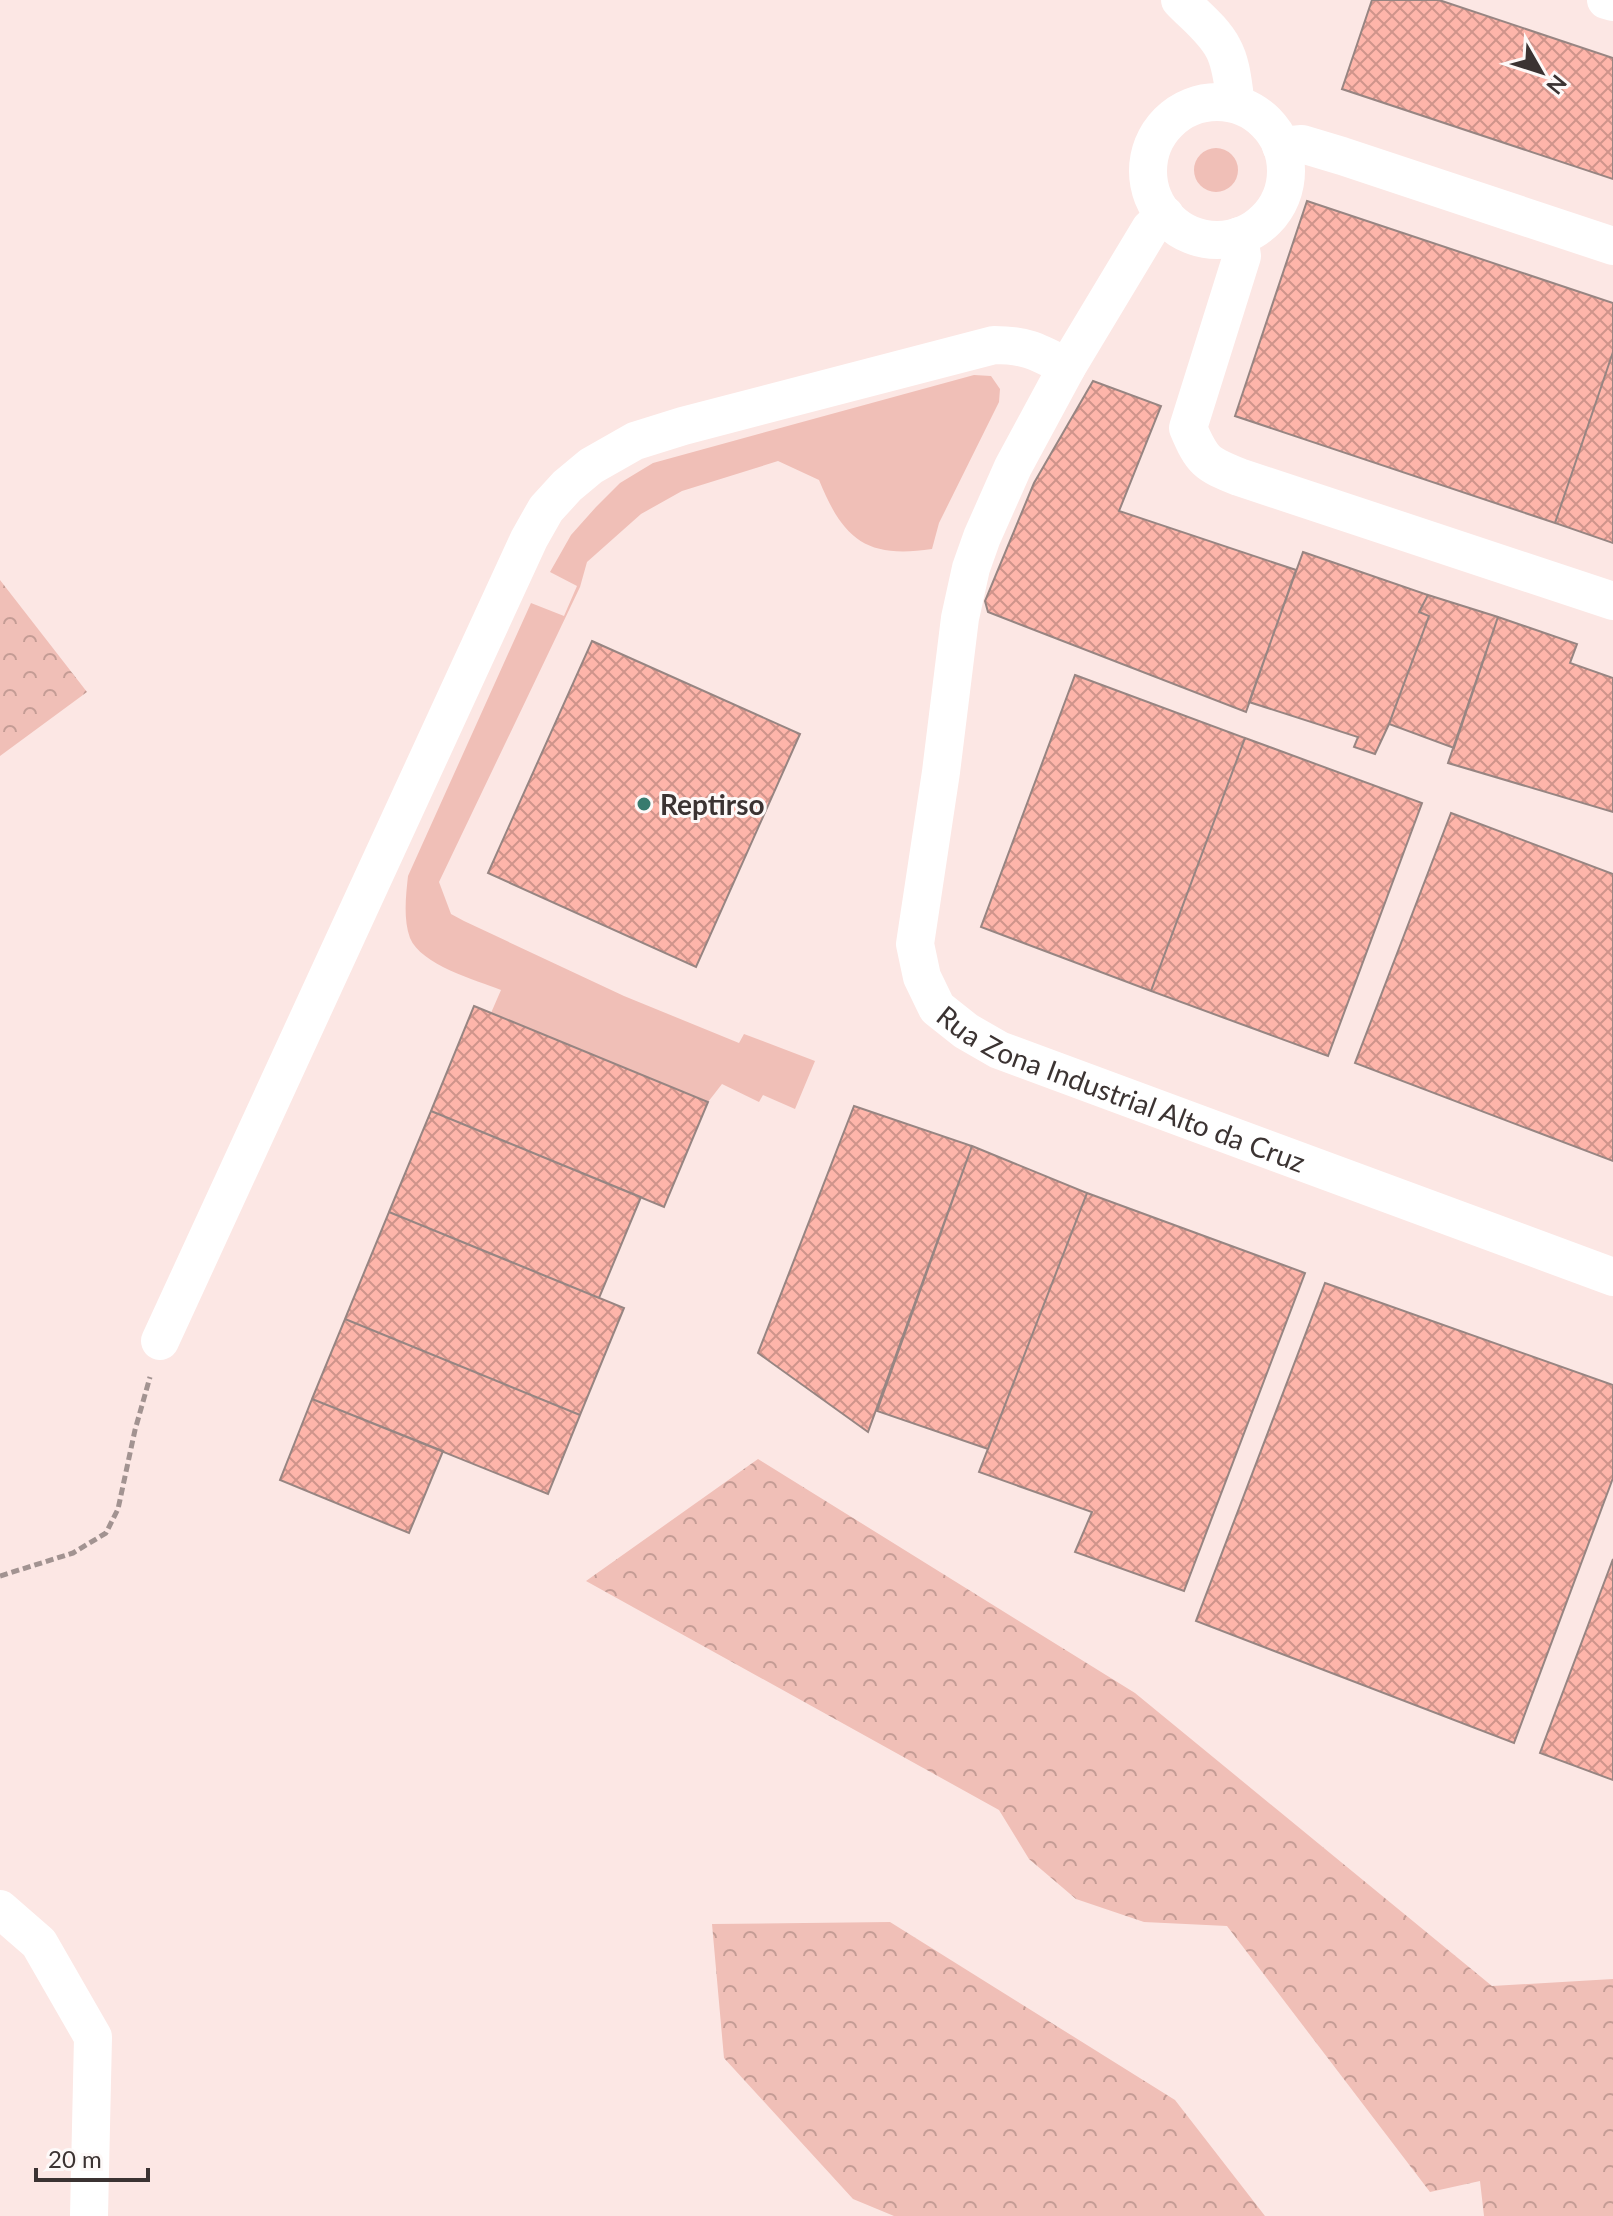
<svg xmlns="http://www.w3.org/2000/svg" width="1613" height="2216" font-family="Lato,sans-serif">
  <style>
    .grass { fill: #f0bfb7 }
    .forest { fill: url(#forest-crowns) }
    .building { fill: url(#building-cross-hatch); stroke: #978582; stroke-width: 2 }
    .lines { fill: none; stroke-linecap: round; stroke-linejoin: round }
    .path { stroke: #a29391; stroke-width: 5; stroke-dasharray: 8 4; stroke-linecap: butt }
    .minor { stroke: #fff; stroke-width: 38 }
    .poi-dot { fill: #387b6e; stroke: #fdf9f8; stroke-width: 3 }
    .labels { text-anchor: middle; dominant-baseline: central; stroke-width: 6; stroke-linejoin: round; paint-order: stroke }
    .poi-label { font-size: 28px; font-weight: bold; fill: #3b3332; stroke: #fdf9f8; text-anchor: start }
    .street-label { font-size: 28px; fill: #3b3332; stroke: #fdf9f8 }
  </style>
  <defs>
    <pattern id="forest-crowns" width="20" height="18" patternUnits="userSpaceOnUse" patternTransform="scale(2)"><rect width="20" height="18" fill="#f0bfb7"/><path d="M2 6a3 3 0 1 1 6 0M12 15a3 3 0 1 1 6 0" fill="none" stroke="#c49c95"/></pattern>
    <pattern id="building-cross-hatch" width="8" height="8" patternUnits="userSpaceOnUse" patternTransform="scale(2)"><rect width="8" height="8" fill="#feb5aa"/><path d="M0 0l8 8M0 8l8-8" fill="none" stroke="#cf948b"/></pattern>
  </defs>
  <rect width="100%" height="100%" fill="#fce7e4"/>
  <!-- grass -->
  <path class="grass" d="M1194 170a22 22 0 1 1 44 0a22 22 0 1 1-44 0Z
    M974 375 991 376 1000 389 999 402 939 523 932 549C866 559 843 539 819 480L778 461 682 491 641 514 587 562 580 587 439 882 451 914 464 921 624 996 739 1043 744 1034 815 1061 795 1109 763 1095 759 1102 722 1084 708 1102 491 1013 501 990C476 980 421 965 410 938 403 919 406 895 408 876L531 603 564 616 577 586 550 572 571 535 596 507 620 483 653 463Z"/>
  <!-- forest -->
  <path class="forest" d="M0 580 87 692 0 756Z
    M758 1459 1135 1693 1492 1986 1613 1979V2216H1484L1480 2181 1430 2192 1227 1926 1144 1922 1076 1899 1029 1859 999 1810 586 1581Z
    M890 1922 1175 2100 1265 2216H894L853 2199 724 2058 712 1924Z"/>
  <!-- building -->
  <path class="building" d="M1372 0H1439L1613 58V179L1342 89Z
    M1307 201 1613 303V352L1555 523 1235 416Z
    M1613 352V543L1555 523Z
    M1093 381 1161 406 1119 511 1296 570 1246 712 988 612 985 601 1034 483Z
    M1303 552 1428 595 1419 612 1429 616 1389 724 1375 754 1354 747 1358 737 1249 702Z
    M1428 595 1498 617 1454 748 1389 724 1429 616 1419 612Z
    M1498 617 1577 644 1570 663 1613 678V812L1448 763Z
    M592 641 800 734 696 967 488 873Z
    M1075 675 1245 738 1151 991 981 927Z
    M1245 738 1422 803 1328 1056 1151 991Z
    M1451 813 1613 874V1161L1355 1063Z
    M474 1006 708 1102 664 1207 431 1111Z
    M854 1106 972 1146 868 1432 758 1353Z
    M431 1111 641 1197 599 1298 389 1212Z
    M972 1146 1087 1193 988 1449 877 1411Z
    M1087 1193 1305 1273 1184 1591 1075 1552 1092 1512 979 1472Z
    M389 1212 624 1308 580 1415 345 1319Z
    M1325 1283 1613 1385V1478L1514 1743 1196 1621Z
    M345 1319 580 1415 548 1494 312 1399Z
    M312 1399 443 1451 409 1533 280 1480Z
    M1613 1559V1780L1540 1753Z"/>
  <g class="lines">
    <!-- path -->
    <path class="path" d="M0 1576 73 1553 106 1533 118 1509 135 1430 150 1377"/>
    <!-- minor -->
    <g class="minor">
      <path d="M1180 0C1194 15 1213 29 1223 48 1232 64 1233 86 1236 104"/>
      <path d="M1606 0 1613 2"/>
      <circle cx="1217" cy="171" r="69"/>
      <path d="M1281 146 1302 144 1342 156 1613 246"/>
      <path id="s1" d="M1165 215 1150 229 1067 367 1013 467 982 537 971 568 960 618 941 772 915 944 922 977 937 1008 966 1031 999 1050 1613 1277"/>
      <path d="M1239 236 1242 256 1188 428C1202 461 1206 464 1239 477L1613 601"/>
      <path d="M160 1341 529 539 546 509 567 486 591 466 635 441 683 426 994 345C1027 345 1038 352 1067 367"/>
      <path d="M0 1909 39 1943 93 2037 89 2216"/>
    </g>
  </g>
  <!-- markers -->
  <circle class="poi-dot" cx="644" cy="804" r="8"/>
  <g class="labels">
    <!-- poi labels -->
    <g class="poi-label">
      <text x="660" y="804">Reptirso</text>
    </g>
    <!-- street labels -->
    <g class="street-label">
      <text stroke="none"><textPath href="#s1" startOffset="1056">Rua Zona Industrial Alto da Cruz</textPath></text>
    </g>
  </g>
  <!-- north arrow -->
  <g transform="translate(1541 72) rotate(129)" stroke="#fdf9f8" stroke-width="6" paint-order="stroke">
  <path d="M0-6L14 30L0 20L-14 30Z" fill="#3b3332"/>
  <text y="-12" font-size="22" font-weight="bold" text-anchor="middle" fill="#3b3332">N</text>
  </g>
  <!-- scale -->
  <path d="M36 2168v12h112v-12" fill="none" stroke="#3b3332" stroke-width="4"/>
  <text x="48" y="2168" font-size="24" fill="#3b3332" stroke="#fdf9f8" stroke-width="6" paint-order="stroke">20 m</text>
</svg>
